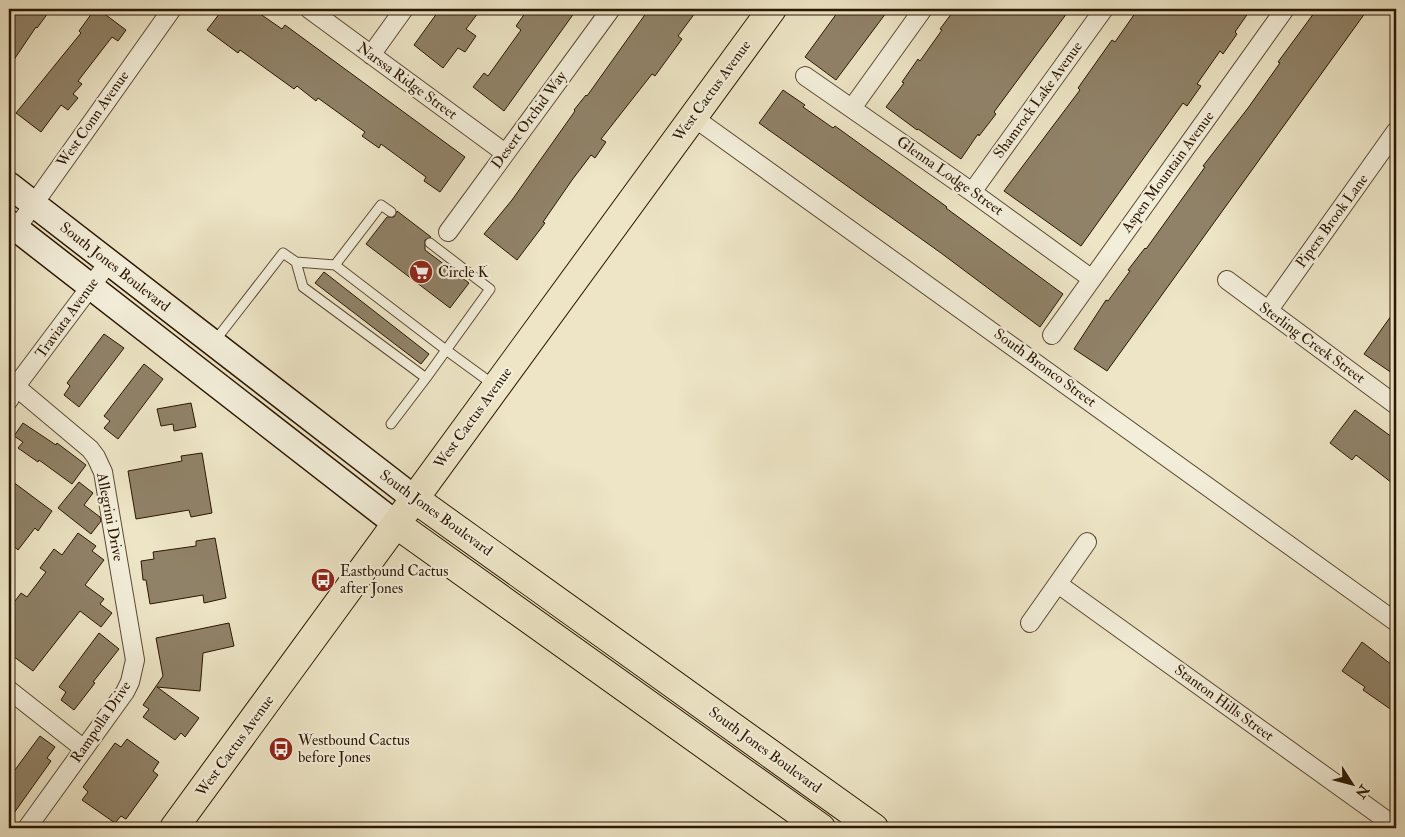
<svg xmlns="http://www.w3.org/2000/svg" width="1405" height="837" font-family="'IM FELL Double Pica',serif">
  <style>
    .building { fill: #908268; stroke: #2b1702 }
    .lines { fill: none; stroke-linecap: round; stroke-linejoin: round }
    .lane-casing { stroke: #5c4a33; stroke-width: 11 }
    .street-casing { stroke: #5c4a33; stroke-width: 20 }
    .secondary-casing { stroke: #2b1702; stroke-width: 28 }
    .primary-casing { stroke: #2b1702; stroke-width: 30 }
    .lane { stroke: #f3eeda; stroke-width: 9 }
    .street { stroke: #f3eeda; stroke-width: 18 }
    .secondary { stroke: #f3eeda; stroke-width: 25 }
    .primary { stroke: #ede5c6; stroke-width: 28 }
    .labels { text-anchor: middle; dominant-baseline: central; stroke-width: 4.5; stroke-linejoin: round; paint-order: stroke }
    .street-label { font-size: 15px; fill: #2b1702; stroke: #f3eeda }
    .poi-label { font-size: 15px; fill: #2b1702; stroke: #f3eeda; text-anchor: start }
  </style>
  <rect width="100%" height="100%" fill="#ede5c6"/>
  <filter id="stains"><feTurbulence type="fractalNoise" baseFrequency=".004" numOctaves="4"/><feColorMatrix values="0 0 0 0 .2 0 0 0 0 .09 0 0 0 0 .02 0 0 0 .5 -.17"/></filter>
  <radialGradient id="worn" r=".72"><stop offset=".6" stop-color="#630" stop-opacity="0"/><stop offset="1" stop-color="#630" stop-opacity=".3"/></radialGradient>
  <!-- building -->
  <path class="building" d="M13 9H51L37 28 36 27 9 67V15Z
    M95 9H98L126 30 118 41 112 37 78 81 82 84 73 94 78 98 68 110 61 105 41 132 16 113 81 33 79 31Z
    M223 9H253L282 29 285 25 465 157 440 192 424 181 426 177 381 144 379 148 362 136 365 132 318 98 316 101 297 86 294 89 240 50 238 53 207 30Z
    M440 9H481L466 29 476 36 465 52 458 48 443 68 414 45Z
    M528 9H577L504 111 473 87 484 73 488 76 521 30 516 26Z
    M649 9H698L678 36 682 39 663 65 655 76 652 74 601 139 606 142 595 158 591 155 572 180 543 222 545 223 517 260 484 234 512 200 575 111 574 110 586 95 587 96Z
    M840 9H889L836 80 805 57Z
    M955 9H1070L994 112 996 114 979 136 978 134 961 159 918 129 917 130 886 107 904 83 902 82 918 59 920 61 942 30 940 29Z
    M1138 9H1251L1235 32 1237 34 1223 54 1220 51 1197 84 1201 86 1187 106 1183 103 1081 246 1004 191 1080 90 1078 88 1112 40 1115 42Z
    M1317 9H1368L1107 371 1074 349 1106 300 1108 301 1130 271 1128 270 1145 248 1146 249 1205 167 1203 166 1248 108 1280 63 1278 62Z
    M783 90 805 105 803 107 833 128 835 126 947 207 946 208 1063 294 1040 327 941 253 759 123Z
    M397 211 431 237 425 240V250L469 283 450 308 366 244 387 217H394Z
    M324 272 429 354 421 364 315 283Z
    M1396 309V366L1392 373 1364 354Z
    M104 334 124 348 79 407 64 395 70 386 67 383Z
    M144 364 163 379 118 439 104 428 110 421 104 416Z
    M191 403 196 427 174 431 173 424 161 426 157 409Z
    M1355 410 1396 440V486L1356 455 1352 460 1330 443Z
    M23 423 56 445 57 443 86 465 72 484 39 460 38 462 18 448 23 442 14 436Z
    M202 453 212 513 191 517 189 510 136 519 128 471 182 461 181 456Z
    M9 479 52 511 38 531 35 528 18 550 9 542Z
    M79 482 93 493 84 505 100 517 101 521 91 534 58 508Z
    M78 533 96 546 92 551 104 560 85 585 104 599 100 604 112 613 101 627 80 611 33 671 9 653V609L21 593 27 597 46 572 40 568 54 549 62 555Z
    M215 538 226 598 204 603 203 595 150 604 146 580H143L141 561 154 559 153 552 196 546V541Z
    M229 623 234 646 203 653 200 691 157 687 199 718 185 737 181 733 175 740 143 717 149 709 143 705 163 676 156 638Z
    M99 633 119 649 93 682 95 683 74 710 61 700 66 692 59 687Z
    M1362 642 1396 668V713L1363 690 1365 687 1342 671Z
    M40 736 55 747 47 758 51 761 9 820V778Z
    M127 739 159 762 153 771 158 775 126 819 121 816 115 823 82 800 88 792 83 787 115 743 121 747Z"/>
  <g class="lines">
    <!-- lane casing -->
    <g class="lane-casing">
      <path id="lane" d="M296 262 303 287 426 378 490 289 430 243
        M335 265 381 205 391 212
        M214 342 283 253 296 262 335 265 446 350 494 385
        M391 424 426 378"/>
    </g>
    <!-- street casing -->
    <g class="street-casing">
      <path id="street" d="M309 9 505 153
        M371 55 404 9
        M805 76 972 192 1092 279
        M852 108 923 9
        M693 117 1396 622
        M972 192 1104 9
        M16 229 172 9
        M448 232 611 9
        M1227 280 1396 405
        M1268 311 1396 131
        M1052 335 1285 9
        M9 381 90 449 96 457 103 472 135 660 130 682 125 692 27 828
        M9 400 16 386 109 262
        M1058 584 1389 822
        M1030 623 1087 542
        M9 690 84 749"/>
    </g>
    <!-- secondary casing -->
    <g class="secondary-casing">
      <path id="secondary" d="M9 185 415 499
        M9 223 396 524"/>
    </g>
    <!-- primary casing -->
    <g class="primary-casing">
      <path id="primary" d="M415 499 874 828
        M396 524 821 828
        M174 828 772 9"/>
    </g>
    <!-- lane -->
    <use href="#lane" class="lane"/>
    <!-- street -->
    <use href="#street" class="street"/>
    <!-- secondary -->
    <use href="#secondary" class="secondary"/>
    <!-- primary -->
    <use href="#primary" class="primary"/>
  </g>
  <!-- icons -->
  <defs>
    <g id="supermarket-disc" transform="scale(1.25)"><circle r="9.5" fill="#8f2418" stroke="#f3eeda"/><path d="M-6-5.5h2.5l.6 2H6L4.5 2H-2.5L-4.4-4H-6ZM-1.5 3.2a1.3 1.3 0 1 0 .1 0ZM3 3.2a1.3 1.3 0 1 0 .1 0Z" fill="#fff"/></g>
    <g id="bus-disc" transform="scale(1.25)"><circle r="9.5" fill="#8f2418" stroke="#f3eeda"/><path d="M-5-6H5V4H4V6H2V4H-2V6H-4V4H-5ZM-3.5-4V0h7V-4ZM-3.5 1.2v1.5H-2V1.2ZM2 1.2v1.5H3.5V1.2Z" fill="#fff"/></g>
  </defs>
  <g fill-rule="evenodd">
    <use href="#supermarket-disc" x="421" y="272"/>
    <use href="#bus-disc" x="323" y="580"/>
    <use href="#bus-disc" x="281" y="749"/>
  </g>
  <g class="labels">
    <!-- street labels -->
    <g class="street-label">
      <text transform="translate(407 81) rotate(36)">Narssa Ridge Street</text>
      <text transform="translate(712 91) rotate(-54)">West Cactus Avenue</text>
      <text transform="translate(1038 100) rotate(-54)">Shamrock Lake Avenue</text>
      <text transform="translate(93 119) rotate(-55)">West Conn Avenue</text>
      <text transform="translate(529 120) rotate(-54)">Desert Orchid Way</text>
      <text transform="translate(1168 172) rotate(-54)">Aspen Mountain Avenue</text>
      <text transform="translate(950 176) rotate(35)">Glenna Lodge Street</text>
      <text transform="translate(1332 221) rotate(-54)">Pipers Brook Lane</text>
      <text transform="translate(115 267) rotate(38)">South Jones Boulevard</text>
      <text transform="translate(67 318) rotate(-54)">Traviata Avenue</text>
      <text transform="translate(1312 343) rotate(36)">Sterling Creek Street</text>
      <text transform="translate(1045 368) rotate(36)">South Bronco Street</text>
      <text transform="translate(473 418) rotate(-54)">West Cactus Avenue</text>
      <text transform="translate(436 513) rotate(36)">South Jones Boulevard</text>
      <text transform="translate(110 517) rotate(79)">Allegrini Drive</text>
      <text transform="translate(1224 703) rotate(36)">Stanton Hills Street</text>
      <text transform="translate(101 722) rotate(-56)">Rampolla Drive</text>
      <text transform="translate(235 746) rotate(-54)">West Cactus Avenue</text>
      <text transform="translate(765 750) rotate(36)">South Jones Boulevard</text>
    </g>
    <!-- poi labels -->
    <g class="poi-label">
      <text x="438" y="272">Circle K</text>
      <text x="340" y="571">Eastbound Cactus<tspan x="340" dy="17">after Jones</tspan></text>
      <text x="298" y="740">Westbound Cactus<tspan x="298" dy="17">before Jones</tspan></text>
    </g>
  </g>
  <!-- margin -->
  <rect width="1405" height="837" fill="none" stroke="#ede5c6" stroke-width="30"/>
  <rect x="10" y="10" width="1385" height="817" fill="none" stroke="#2b1702" stroke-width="2.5"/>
  <rect x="15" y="15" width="1375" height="807" fill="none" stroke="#2b1702"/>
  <!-- north arrow -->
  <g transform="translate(1352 784) rotate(126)" stroke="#f3eeda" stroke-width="4" paint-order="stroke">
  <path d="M0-4L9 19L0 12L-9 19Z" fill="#2b1702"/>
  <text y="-8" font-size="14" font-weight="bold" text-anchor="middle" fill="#2b1702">N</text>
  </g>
  <rect width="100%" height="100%" filter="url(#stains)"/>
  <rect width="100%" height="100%" fill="url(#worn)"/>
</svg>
